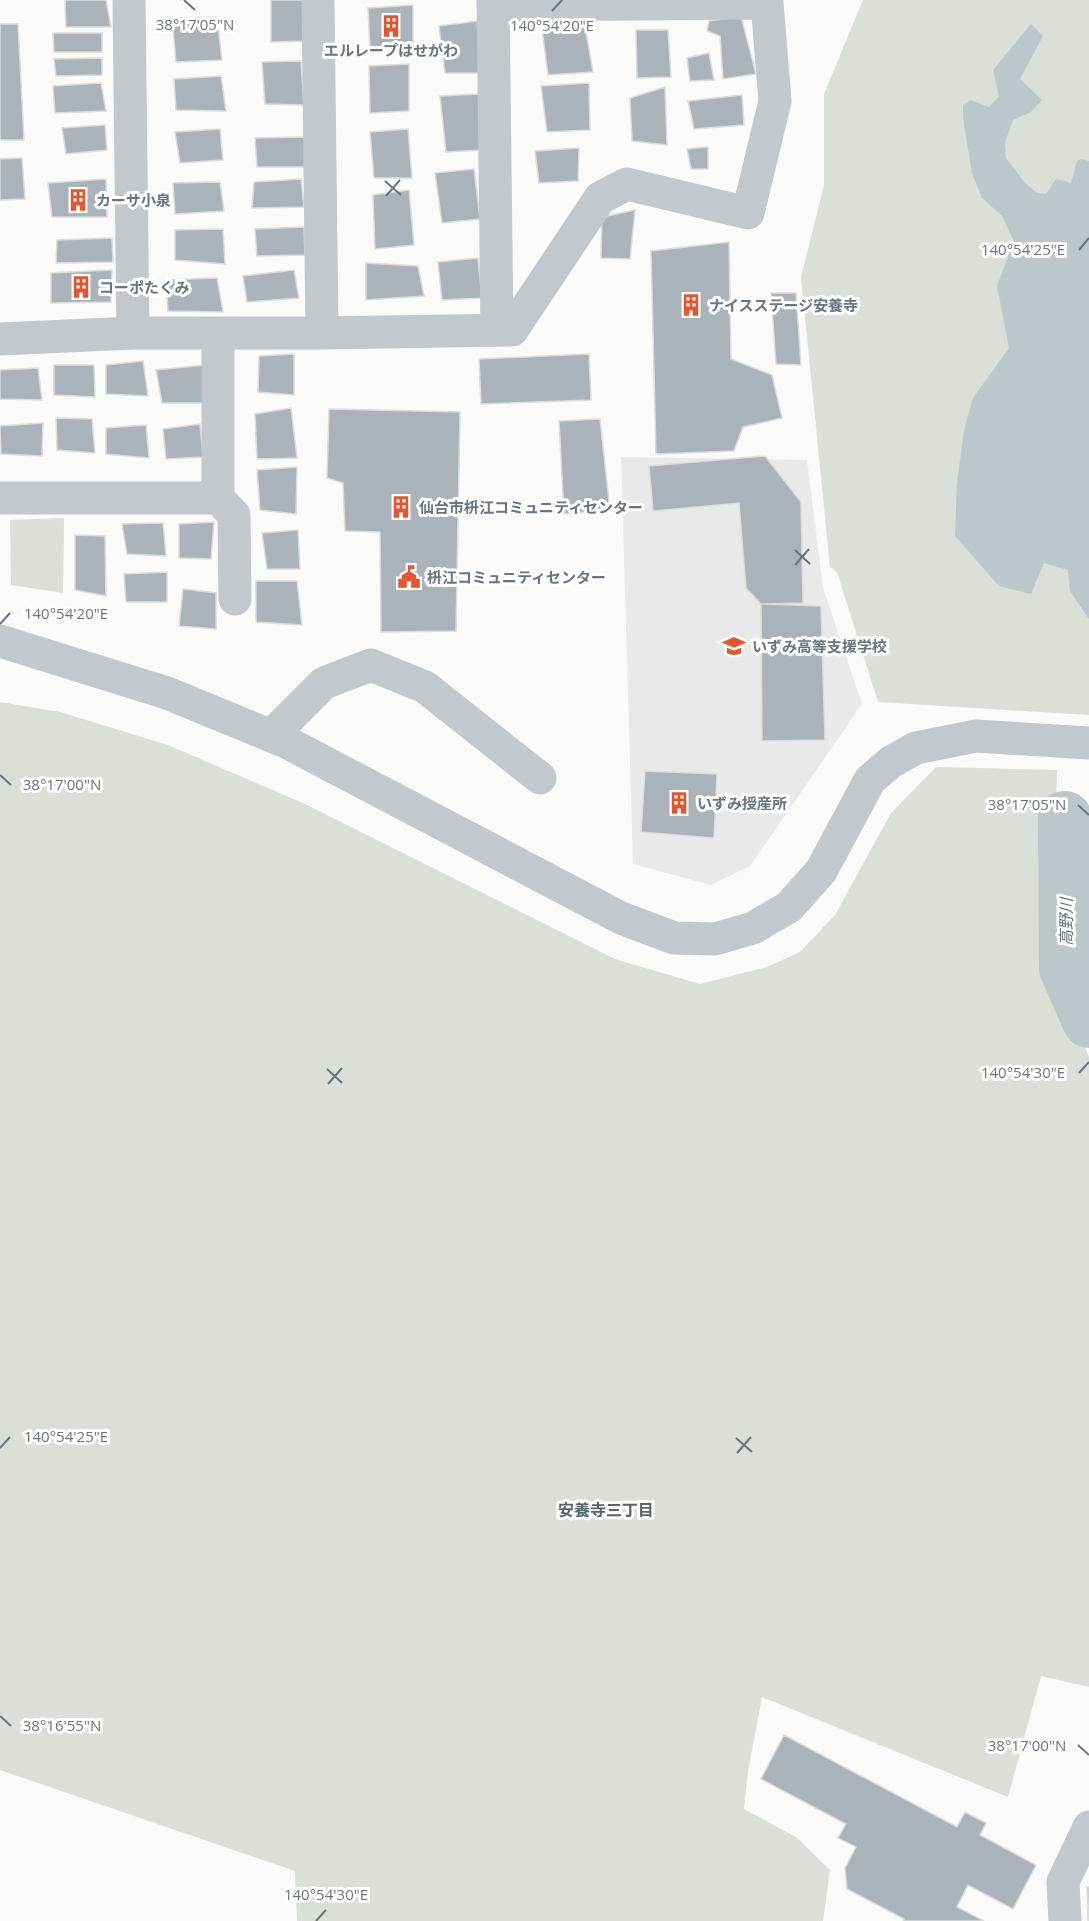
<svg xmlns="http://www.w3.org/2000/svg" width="1089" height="1921" font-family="'Open Sans','Noto Sans JP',sans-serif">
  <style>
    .built { fill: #e8e9e9 }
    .green { fill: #dadfd7 }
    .water { fill: #bbc7cb }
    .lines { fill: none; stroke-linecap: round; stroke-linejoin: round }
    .river { stroke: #bbc7cb; stroke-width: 54 }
    .building { fill: #aab3b9; stroke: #dcdcda; stroke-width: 1.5 }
    .minor { stroke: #c3c8cc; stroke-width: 33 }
    .ticks { fill: none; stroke: #657683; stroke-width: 2 }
    .labels { text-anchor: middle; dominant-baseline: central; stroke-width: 6; stroke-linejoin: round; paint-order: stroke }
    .poi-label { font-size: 15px; font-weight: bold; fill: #657683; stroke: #fff; text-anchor: start }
    .water-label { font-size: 16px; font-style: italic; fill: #60757c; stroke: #fff }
    .neighbourhood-label { font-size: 16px; font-weight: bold; fill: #57646e; stroke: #fff }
    .ticks-label { font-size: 15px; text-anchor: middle; fill: #657683; stroke: #fff; stroke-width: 6; stroke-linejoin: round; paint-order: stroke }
  </style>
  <rect width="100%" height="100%" fill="#fafaf8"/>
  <!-- built -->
  <path class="built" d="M621 457 807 460 823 588 862 704 750 866 711 885 633 864Z"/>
  <!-- green -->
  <path class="green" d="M863 0H1089V715L878 702 837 572 830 567 801 277 824 185V94Z
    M64 518 63 593 11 585 10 520Z
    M0 702 60 712 168 745 305 804 615 959 700 984 767 967 800 952 835 915 891 813 936 767 1057 770 1053 961 1089 1057V1687L1041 1676 1008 1797 762 1697 748 1771 744 1809 796 1837 830 1870 823 1921H297L295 1871 0 1770Z"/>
  <!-- water -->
  <path class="water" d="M1031 24 1043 36 1020 79 1042 100 1031 112 1013 120 1005 142 1006 158 1025 183 1037 193 1046 194 1056 179 1071 183 1077 161 1081 159 1089 161V619L1070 591 1068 570 1044 563 1031 594 999 586 955 536 957 483 964 430 973 398 1009 348 997 286 1014 241 1002 216 982 198 972 173 963 118V105L971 100 989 107 999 96 993 70Z"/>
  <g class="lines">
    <!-- river -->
    <path class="river" d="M1065 818 1066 968 1089 1021"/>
  </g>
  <!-- building -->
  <path class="building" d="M65 0H106L111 27H66Z
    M271 0H305L306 41 271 42Z
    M413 5V45L370 49 368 8Z
    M741 16 756 74 723 79 720 36 707 31 709 21Z
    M217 17 222 60 176 62 172 18Z
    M477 21 482 73H445L439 26Z
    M0 24H18L24 140H0Z
    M585 26 593 72 548 75 542 29Z
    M636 30H668L671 77 637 78Z
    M53 33H102V52H54Z
    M709 53 714 80 690 81 687 58Z
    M102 58V75L56 76 54 59Z
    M301 61 304 105 265 104 262 62Z
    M409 64V111L370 113 369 66Z
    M221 76 226 111 176 110 174 79Z
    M101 83 106 111 55 113 53 86Z
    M589 83 590 130 547 132 541 86Z
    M665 87 667 145 632 141 630 98Z
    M479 94 483 150 446 152 440 96Z
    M742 95 744 125 694 129 688 101Z
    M105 125 107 150 66 154 62 128Z
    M220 129 223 160 180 163 175 132Z
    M408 129 412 178H374L370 132Z
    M305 137V167H257L255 138Z
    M708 147V169H691L687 149Z
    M579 148 578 181 539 183 535 151Z
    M22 158 25 199 0 200V159Z
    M474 169 480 219 442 223 435 173Z
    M106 179 107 217H52L48 183Z
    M301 179 304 207 252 208 254 182Z
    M220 182 224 211 175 214 173 183Z
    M409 190 414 245 375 249 373 195Z
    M635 210 630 259 601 258 602 217Z
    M304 227 305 255 257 256 255 229Z
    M223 229 225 264 175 260V230Z
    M112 238 113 262 56 263 57 240Z
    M729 242 731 359 772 375 782 418 743 427 734 451 656 454 651 251Z
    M478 258 482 298 442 300 438 262Z
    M366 263 418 266 424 296 366 300Z
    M112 270 111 302 51 303V273Z
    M294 270 299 298 247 302 243 276Z
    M217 278 223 312 168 311 166 280Z
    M771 293H796L801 365 776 364Z
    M294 354V395L258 392 259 356Z
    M589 354 591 400 481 404 479 359Z
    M143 361 148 396 106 394V365Z
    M54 365H94L95 397 54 395Z
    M205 365 204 403H162L156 370Z
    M38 368 42 400 0 399V370Z
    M291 408 297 458 257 459 255 414Z
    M329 409 460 412 456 631 381 632 380 532 345 531 343 483 327 478Z
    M56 418 92 419 95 453 57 450Z
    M600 419 610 510 564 514 559 421Z
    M43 423 42 456 1 454 0 426Z
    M200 424 203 457 166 459 163 429Z
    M146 425 149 458 106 454V428Z
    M765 456 801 502 803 603 761 604 746 588 739 503 653 511 649 466Z
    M297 467 296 514 260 510 257 470Z
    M214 522 211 559 179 558V524Z
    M163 523 166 556 127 554 122 524Z
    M298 530 300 569H267L262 533Z
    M75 535 105 536 106 596 75 590Z
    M167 572V602H126L124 574Z
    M256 581H297L302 625 256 622Z
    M183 589 216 593V629L179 626Z
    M761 604 821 606 825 740 762 741Z
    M645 771 717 774 714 838 641 832Z
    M784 1735 957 1827 965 1812 986 1823 980 1835 1036 1865 1013 1909 968 1885 957 1907 984 1921H903L904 1919 847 1889 845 1868 856 1847 838 1838 846 1824 761 1779Z
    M1087 1887H1089V1921H1088Z"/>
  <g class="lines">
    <!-- minor -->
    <path class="minor" d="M129 0 133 333
      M318 0 322 333
      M493 0 497 330
      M0 339 133 333H322L512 330 600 198 627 184 748 213 775 101 767 3 493 5
      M0 498H218V333
      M218 498 234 515 235 599
      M0 641 167 693 286 742 621 918 674 938 715 939 753 928 789 907 821 871 870 780 891 762 916 748 976 736 1089 743
      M271 736 324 683 371 665 425 687 540 778
      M1065 1921 1063 1882 1089 1827"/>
  </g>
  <!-- ticks -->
  <path class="ticks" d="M184 0 195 10M552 11 562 0M385 181 401 195M386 196 400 180M1079 250 1089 238M795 550 810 564M795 565 809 549M0 624 10 613M0 775 11 785M1078 805 1089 815M327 1069 342 1083M1079 1073 1089 1062M328 1084 342 1068M736 1438 752 1452M0 1448 10 1437M737 1453 751 1437M0 1716 11 1726M1078 1745 1089 1755M316 1921 326 1910"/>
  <!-- icons -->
  <defs>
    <g id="building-bare" transform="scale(1.8)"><path d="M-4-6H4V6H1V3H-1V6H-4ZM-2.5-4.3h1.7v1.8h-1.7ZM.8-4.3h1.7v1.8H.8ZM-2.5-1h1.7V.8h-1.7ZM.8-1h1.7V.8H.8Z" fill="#e4572e" stroke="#fff" stroke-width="2.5" paint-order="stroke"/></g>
    <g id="civic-bare" transform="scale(1.8)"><path d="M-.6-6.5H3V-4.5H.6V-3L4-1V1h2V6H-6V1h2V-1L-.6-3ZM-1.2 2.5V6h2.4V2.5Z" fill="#e4572e" stroke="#fff" stroke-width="2.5" paint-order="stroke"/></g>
    <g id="school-bare" transform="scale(1.8)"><path d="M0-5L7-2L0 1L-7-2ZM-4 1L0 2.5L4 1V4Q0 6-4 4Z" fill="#e4572e" stroke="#fff" stroke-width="2.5" paint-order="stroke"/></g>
  </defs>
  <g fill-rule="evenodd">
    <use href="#building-bare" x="391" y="26"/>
    <use href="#building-bare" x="78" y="200"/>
    <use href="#building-bare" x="81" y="287"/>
    <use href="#building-bare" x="691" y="305"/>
    <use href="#building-bare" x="401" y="507"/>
    <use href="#civic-bare" x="409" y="577"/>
    <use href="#school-bare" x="734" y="646"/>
    <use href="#building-bare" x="679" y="803"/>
  </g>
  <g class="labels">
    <!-- poi labels -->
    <g class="poi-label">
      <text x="391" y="50" text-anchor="middle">エルレープはせがわ</text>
      <text x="96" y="200">カーサ小泉</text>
      <text x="99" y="287">コーポたくみ</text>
      <text x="709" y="305">ナイスステージ安養寺</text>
      <text x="419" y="507">仙台市枡江コミュニティセンター</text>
      <text x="427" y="577">枡江コミュニティセンター</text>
      <text x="752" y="646">いずみ高等支援学校</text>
      <text x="697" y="803">いずみ授産所</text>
    </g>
    <!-- water labels -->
    <g class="water-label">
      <text transform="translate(1066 922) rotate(-90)">高野川</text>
    </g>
    <!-- neighbourhood labels -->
    <g class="neighbourhood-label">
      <text x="606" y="1510">安養寺三丁目</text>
    </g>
  </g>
  <g class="ticks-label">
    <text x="195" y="30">38°17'05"N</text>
    <text x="552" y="31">140°54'20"E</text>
    <text x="1023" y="255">140°54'25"E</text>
    <text x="66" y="619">140°54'20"E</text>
    <text x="62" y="790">38°17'00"N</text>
    <text x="1027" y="810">38°17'05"N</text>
    <text x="1023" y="1078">140°54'30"E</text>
    <text x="66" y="1442">140°54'25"E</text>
    <text x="62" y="1731">38°16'55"N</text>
    <text x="1027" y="1751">38°17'00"N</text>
    <text x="326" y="1900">140°54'30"E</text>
  </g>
</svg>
